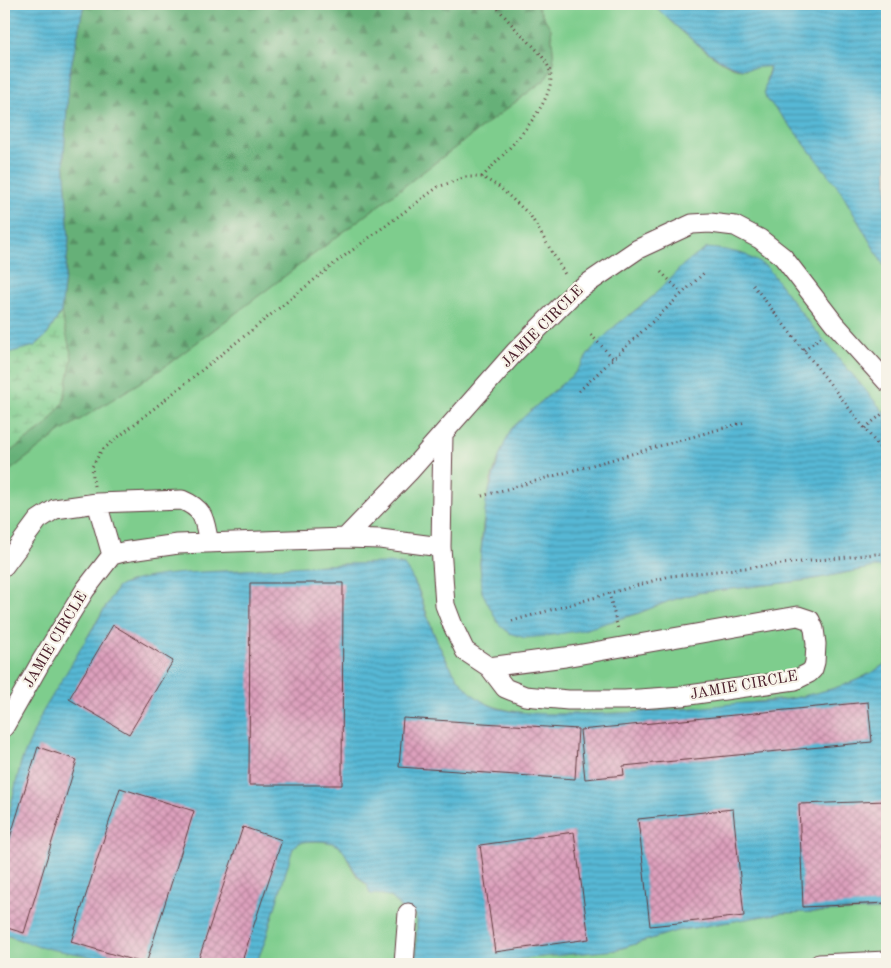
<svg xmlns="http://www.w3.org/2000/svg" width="891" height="968" font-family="'Old Standard TT',serif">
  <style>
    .grass { fill: #7ecd8d; stroke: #64765c }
    .forest { fill: url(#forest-firs); stroke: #586852 }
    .wetland { fill: url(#wetland-marsh); stroke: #64765c }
    .water { fill: url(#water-rules); stroke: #506c80 }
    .building { fill: url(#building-cross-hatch) }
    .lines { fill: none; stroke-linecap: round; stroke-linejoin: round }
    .minor-casing { stroke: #633c41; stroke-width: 21 }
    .path { stroke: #633c41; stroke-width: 3; stroke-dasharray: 1 4; stroke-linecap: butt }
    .minor { stroke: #fff; stroke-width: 19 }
    .labels { text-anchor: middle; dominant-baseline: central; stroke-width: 4.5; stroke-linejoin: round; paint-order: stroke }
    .street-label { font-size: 15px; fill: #4a1f2b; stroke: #f7f3e8 }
  </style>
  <defs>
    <pattern id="forest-firs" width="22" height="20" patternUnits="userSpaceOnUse" patternTransform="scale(1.25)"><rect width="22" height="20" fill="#66b078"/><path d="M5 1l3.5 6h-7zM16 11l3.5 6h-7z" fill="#568f63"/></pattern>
    <pattern id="wetland-marsh" width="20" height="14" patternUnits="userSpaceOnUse" patternTransform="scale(1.25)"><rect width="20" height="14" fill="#7ecd8d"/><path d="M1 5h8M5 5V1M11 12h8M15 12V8" fill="none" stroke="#69a673"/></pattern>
    <pattern id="water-rules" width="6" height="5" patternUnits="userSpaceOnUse" patternTransform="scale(1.25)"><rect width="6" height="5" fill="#56b8d5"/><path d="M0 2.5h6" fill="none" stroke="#4995ad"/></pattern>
    <pattern id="building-cross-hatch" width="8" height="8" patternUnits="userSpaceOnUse" patternTransform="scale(1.25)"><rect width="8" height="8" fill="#dda0bd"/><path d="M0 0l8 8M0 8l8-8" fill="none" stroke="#b5829a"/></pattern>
  </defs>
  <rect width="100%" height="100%" fill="#f7f3e8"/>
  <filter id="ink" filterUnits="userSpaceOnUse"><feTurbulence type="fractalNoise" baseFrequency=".02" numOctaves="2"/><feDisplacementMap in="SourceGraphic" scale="10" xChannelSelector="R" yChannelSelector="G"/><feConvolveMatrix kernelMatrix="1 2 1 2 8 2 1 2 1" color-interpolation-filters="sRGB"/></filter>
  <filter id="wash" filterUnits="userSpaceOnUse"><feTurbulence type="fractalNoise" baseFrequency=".0096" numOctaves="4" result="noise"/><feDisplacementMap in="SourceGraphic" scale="20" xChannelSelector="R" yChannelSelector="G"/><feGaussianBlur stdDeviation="1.12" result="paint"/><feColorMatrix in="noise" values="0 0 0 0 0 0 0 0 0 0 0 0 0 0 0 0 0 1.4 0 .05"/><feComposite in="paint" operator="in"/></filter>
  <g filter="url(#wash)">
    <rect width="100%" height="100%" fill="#efdfbe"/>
    <!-- grass -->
    <path class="grass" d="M536 4H653C670 22 712 60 735 68 747 71 759 66 770 66L766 80V98L792 128 840 190 887 271V416L806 319 767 267 707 248 651 298 614 327 592 349 576 372 528 413 500 454 491 480 483 525 480 563 482 592 614 620 639 613 669 601 697 593 809 580 875 567 884 568 887 571 886 663C861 682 834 689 803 696 782 701 760 701 739 704 683 710 628 714 572 714 551 714 528 715 508 710 497 708 485 704 476 697 454 681 436 642 428 617 420 595 418 581 401 564H345L177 574 126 583 117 588 92 629 69 670 21 762 4 836V475L60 432 163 368 546 79 554 62 551 30Z
      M318 841C325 842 336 842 341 848 349 856 351 870 359 878 372 893 390 888 402 911L415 914 417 920 416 964H256L265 941 293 847 301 842Z
      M877 910 887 914V964H514L519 959 616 950 676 931 781 913Z
      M4 934C42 952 84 951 124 964H4Z"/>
    <!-- forest -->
    <path class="forest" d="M84 4H536L551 29 554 62 546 79 163 368 60 432 4 475V456L45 426 63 403 72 358 61 312 69 241 64 156 69 76Z"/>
    <!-- wetland -->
    <path class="wetland" d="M61 312 72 358 63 403 45 426 4 456V352L35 346 47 335Z"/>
    <!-- water -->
    <path class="water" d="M4 4H84L69 76 64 156 69 241 61 312 47 335 35 346 8 353 4 352Z
      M653 4H887V271L840 190 792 128 766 98 764 91 770 67C759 66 750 70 739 68 717 64 669 21 653 4Z
      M707 248 726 250 744 254 767 267 806 319 887 416V571L884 568 875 567 809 580 697 593 669 601 639 613 583 630 546 636 525 638 509 633 498 623 482 592 480 563 486 501 500 454 511 429 528 413 576 372 592 349 614 327 651 298 684 264Z
      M392 563 404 565C416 581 421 597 427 616 436 642 453 679 475 696 484 704 498 709 510 711 530 714 553 714 574 714 627 714 679 710 732 704 755 702 780 702 803 696 834 689 861 682 886 663L887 660V914L877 910 781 913 676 931 616 950 519 959 514 964H416L417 920 415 914 402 911C393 894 387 895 370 894L367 884C353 875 351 860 341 848 334 840 313 840 303 842 299 842 296 845 293 848L265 941 256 964H124L84 955 39 947 4 934V836L21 762 42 713 117 588C140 572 212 572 242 570 292 567 342 563 392 563Z"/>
    <g id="blocks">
      <!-- building -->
      <path class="building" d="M250 583H343L342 785H249Z
        M113 625 173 661 129 734 69 699Z
        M868 702 872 742 623 766 624 775 585 779 580 730Z
        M403 718 578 729 575 779 399 767Z
        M38 747 77 760 24 933 4 927V857Z
        M120 788 194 811 146 964 71 942Z
        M887 801V903L803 907 799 804Z
        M733 809 744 916 650 926 638 819Z
        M243 827 282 840 241 964H197Z
        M574 832 589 939 495 952 480 845Z"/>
    </g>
  </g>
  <g filter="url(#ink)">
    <use href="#blocks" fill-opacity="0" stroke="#633c41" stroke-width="1"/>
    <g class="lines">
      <!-- minor casing -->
      <g class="minor-casing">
        <path id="minor" d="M443 434 441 547 445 605 453 626 465 651 489 667 505 688 525 696 568 700H625L682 696 795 680 809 673 813 669 815 662 816 644 814 629 810 620 798 616 565 657 489 667
          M345 538 409 472 515 352 575 292 638 249 692 224 710 223 735 226 760 239 783 257 834 323 887 382
          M112 555 97 503 182 500C206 510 204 521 209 543
          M4 566 38 520 55 509 97 503
          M4 727 42 660 85 590 112 555 123 552 178 544 345 538 380 539 441 547
          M404 964 408 913
          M819 964 887 961"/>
      </g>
      <!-- path -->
      <path class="path" d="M482 177C501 157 559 101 550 71 544 53 526 40 514 27 507 19 500 11 494 4
        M661 272 682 293
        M753 285 887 457
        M591 335 613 358
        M804 350 823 335
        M579 391 706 271
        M865 428 887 410
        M94 486 92 467 101 451 339 260 438 187 466 177H482L498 186 530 215 566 276
        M482 496 745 422
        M609 593 618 629
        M512 621 670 576 885 553"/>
      <!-- minor -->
      <use href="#minor" class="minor"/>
    </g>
  </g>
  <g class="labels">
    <!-- street labels -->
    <g class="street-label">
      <text transform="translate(543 327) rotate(-45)">JAMIE CIRCLE</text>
      <text transform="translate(56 640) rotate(-59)">JAMIE CIRCLE</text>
      <text transform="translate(744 686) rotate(-10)">JAMIE CIRCLE</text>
    </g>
  </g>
  <!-- margin -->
  <rect width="891" height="968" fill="none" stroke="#f7f3e8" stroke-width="20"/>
</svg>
